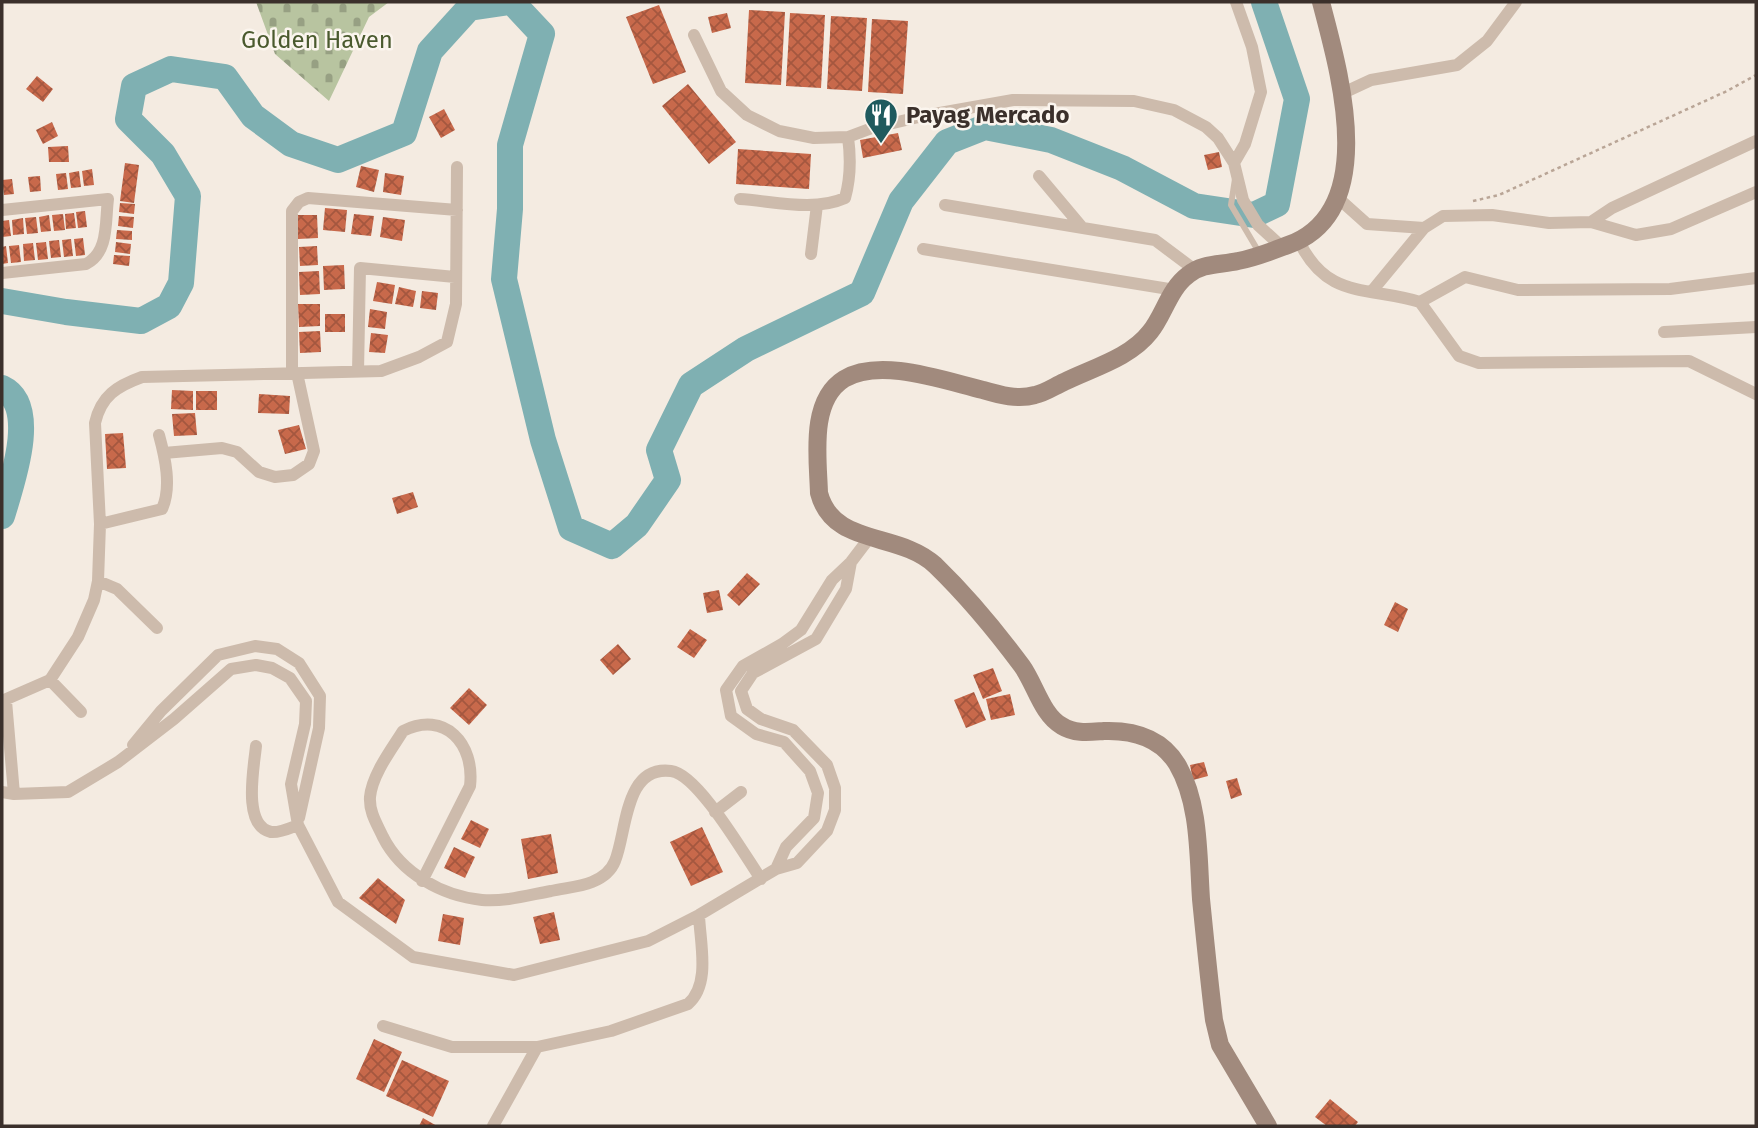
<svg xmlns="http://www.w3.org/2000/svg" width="1758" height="1128" font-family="'Fira Sans',sans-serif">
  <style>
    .cemetery { fill: url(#cemetery-stones) }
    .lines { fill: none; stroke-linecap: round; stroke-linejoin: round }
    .river { stroke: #7fb0b2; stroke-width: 26 }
    .building { fill: url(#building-cross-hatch) }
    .path { stroke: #b9a596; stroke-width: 2.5; stroke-dasharray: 3.5 3.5; stroke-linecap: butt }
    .lane { stroke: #cdbbac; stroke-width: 6 }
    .street { stroke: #cdbbac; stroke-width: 12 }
    .secondary { stroke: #a18a7d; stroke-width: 18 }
    .labels { text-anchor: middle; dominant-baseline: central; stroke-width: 5; stroke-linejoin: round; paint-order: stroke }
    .park-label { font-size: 24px; fill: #4a5a2e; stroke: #fbf5ee }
    .poi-label { font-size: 24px; font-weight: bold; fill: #3b302b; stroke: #fbf5ee; text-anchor: start }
  </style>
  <defs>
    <pattern id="cemetery-stones" width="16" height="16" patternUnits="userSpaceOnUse" patternTransform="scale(1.75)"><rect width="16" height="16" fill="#b8c4a0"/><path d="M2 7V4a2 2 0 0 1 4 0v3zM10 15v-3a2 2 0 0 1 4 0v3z" fill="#97a083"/></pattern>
    <pattern id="building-cross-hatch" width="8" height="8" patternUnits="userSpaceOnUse" patternTransform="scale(1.75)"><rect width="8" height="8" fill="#c8694b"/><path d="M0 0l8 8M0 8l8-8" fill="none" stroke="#a4573f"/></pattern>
  </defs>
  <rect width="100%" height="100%" fill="#f4ebe1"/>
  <!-- cemetery -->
  <path class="cemetery" d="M256 2H389L369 17 329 101 275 54Z"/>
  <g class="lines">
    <!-- river -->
    <path class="river" d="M512 2 542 34 510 145V209L504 279 543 440 571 528 612 546 637 525 668 480 659 450 691 385 746 349 862 293 901 201 947 142 985 127 1051 140 1122 168 1194 206 1254 215 1277 204 1297 99 1264 2
      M2 301 66 312 141 321 169 306 181 283 188 196 163 154 128 119 134 86 171 69 225 77 253 116 291 144 338 160 404 133 430 51 469 8 509 2
      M2 388C40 406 11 485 2 516"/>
  </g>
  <!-- building -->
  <path class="building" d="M659 5 686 72 653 84 626 17Z
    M749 10 785 12 781 85 745 83Z
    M727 13 731 28 712 33 708 17Z
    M790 13 825 15 821 88 786 86Z
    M831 16 867 18 862 91 827 89Z
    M872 19 908 21 903 94 868 92Z
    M37 76 53 89 43 102 26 89Z
    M688 84 736 142 709 164 662 106Z
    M444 109 455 130 441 138 429 117Z
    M52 122 58 136 43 144 36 130Z
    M898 133 902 150 863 158 860 140Z
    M68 146 69 162H49L48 147Z
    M738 149 811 154 809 189 736 184Z
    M1219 152 1222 167 1208 170 1204 155Z
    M125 163 139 165 134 203 120 201Z
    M361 166 379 170 374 192 356 187Z
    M92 169 94 185 84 186 82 171Z
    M79 171 81 187 71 188 69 173Z
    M66 173 68 189 58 190 56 174Z
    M385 173 404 176 401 195 383 192Z
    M40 176 41 191 30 192 28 177Z
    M12 179 14 194 4 195 2 180Z
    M120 203 135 204 134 214 119 212Z
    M325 208 347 210 345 232 323 230Z
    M85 211 87 227 78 228 76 212Z
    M74 213 76 228 66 229 65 214Z
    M63 214 65 230 54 231 52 215Z
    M354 214 374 216 371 236 351 234Z
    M49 215 51 231 41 232 39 217Z
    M298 215H317L318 238 298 239Z
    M119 216 134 217 133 228 118 226Z
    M36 217 38 233 27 234 25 218Z
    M383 217 405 220 402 241 380 237Z
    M23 218 24 234 13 235 12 220Z
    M9 220 11 236 2 237V221Z
    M117 230 132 231V240L116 239Z
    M83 238 85 255 76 256 74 239Z
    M71 239 73 256 64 257 62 240Z
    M59 240 61 257 51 258 49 241Z
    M46 242 48 259 38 260 36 243Z
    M116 242 131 244 130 254 115 252Z
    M33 243 35 260 24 261 23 244Z
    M19 245 21 262 11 263 9 246Z
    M6 246 8 263 2 264V247Z
    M317 246 318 265 300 266 299 247Z
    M114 255 130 256 129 266 113 264Z
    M344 265 345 289 324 290 323 266Z
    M319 271 320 294 300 295 299 272Z
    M377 282 395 285 392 304 373 301Z
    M399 287 416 291 413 307 395 304Z
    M422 291 438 293 436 310 420 308Z
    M298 304H320V326L299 327Z
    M370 309 387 312 385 329 368 327Z
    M325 314H345V332H325Z
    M320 331 321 352 300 353 299 332Z
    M371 333 388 335 385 353 369 352Z
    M172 390 193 391V410L171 409Z
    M196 391H217V410H196Z
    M259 394 290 396 289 414 258 413Z
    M195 413 197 435 174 436 172 414Z
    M299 425 306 449 285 454 278 430Z
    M123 433 126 468 107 469 105 434Z
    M413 492 418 507 397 514 392 498Z
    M747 573 760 584 739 606 727 595Z
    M719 590 723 610 707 613 703 593Z
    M1395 602 1408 609 1398 632 1384 625Z
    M690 629 707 640 694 658 677 647Z
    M618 644 631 659 613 675 600 660Z
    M993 668 1002 691 983 699 973 675Z
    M469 688 487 705 469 725 450 708Z
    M974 692 986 720 966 728 954 700Z
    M1010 694 1015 715 991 720 986 699Z
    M1204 762 1208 776 1193 780 1190 765Z
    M1237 778 1242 795 1231 799 1226 781Z
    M471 820 489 829 480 848 461 839Z
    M702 827 723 872 691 886 670 842Z
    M551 834 558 873 528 879 521 839Z
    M454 847 475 857 465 878 444 868Z
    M378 878 405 900 396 924 359 898Z
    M554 912 560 940 540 944 533 917Z
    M443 914 464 918 460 945 438 941Z
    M374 1039 402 1052 384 1092 356 1079Z
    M402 1060 449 1081 433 1117 386 1096Z
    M1330 1099 1358 1122 1355 1126H1327L1315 1117Z
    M423 1118 437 1126H419Z"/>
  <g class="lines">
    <!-- path -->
    <path class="path" d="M1473 201 1499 195 1727 91 1756 75"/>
    <!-- lane -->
    <path class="lane" d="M1235 179 1231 205 1260 254"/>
    <!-- street -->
    <path class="street" d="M694 35 721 91 747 115 779 131 814 138 848 137 872 128 923 116 1013 100 1134 101 1174 110 1206 127 1218 138 1234 163 1243 200 1258 225 1282 247
      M1343 93 1371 80 1457 65 1487 41 1516 2
      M1234 163 1245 144 1261 92 1252 47 1236 2
      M1039 176 1081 226
      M1338 198 1367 224 1424 228
      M740 199C773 201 814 212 845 198 851 177 851 159 848 137
      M945 205 1155 240 1195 270
      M2 210 108 199C105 223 109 252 86 264L2 273
      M1591 222 1612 208 1756 141
      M1299 241C1327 300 1368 286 1420 302L1459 356 1479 363 1689 361 1756 394
      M923 249 1175 290
      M811 254 817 205
      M1372 291 1424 228 1443 216 1492 215 1549 223 1591 222 1636 235 1671 229 1756 192
      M1420 302 1465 277 1518 290 1670 289 1756 278
      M1664 332 1756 327
      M358 372 360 268 455 277
      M292 373V211L299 202 308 198 457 210
      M164 453 222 448 237 452 259 472 275 477 293 475 309 464 314 451 297 373
      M100 524 162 509C172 487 165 457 159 435
      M98 581 117 589 157 628
      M50 680 81 712
      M2 701 50 680 78 637 94 600 98 581 100 524 95 423C101 396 117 386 142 377L381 371 419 357 447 342 456 304 457 167
      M6 701 14 794
      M133 745 161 711 218 655 255 646 277 649 299 663 320 696 319 728 299 818
      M256 746C254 767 242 826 271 832 280 833 290 828 298 825
      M2 792 14 794 68 792 118 762 174 719 231 669 256 665 272 668 290 678 306 701 305 724 291 784 298 825 338 902 413 957 514 975 648 941 699 915 776 869 797 863 827 831 835 810V788L827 765 793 730 761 719 747 709 741 691 753 673 816 639 846 589 851 562
      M715 812 741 792
      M776 869 786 847 814 818 818 793 810 771 784 742 756 734 731 716 726 690 743 666 782 644 801 630 832 580 851 562 870 537
      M422 881 470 786C475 744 445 710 403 731 391 750 372 775 370 797 369 812 377 824 383 837 401 873 442 896 482 900 504 902 529 895 551 891 564 888 580 887 592 882 602 878 611 871 615 861 627 832 624 765 671 771 698 774 745 856 761 879
      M383 1026 452 1047H537L611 1031 688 1004C711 984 700 943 699 915
      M493 1126 537 1047"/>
    <!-- secondary -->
    <path class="secondary" d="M1268 1126 1220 1045 1214 1020C1209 980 1205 939 1201 899 1198 855 1200 803 1177 764 1161 738 1133 730 1104 731 1089 732 1075 734 1062 726 1042 715 1035 684 1022 666 996 631 966 595 935 565 898 531 833 547 819 493 818 458 809 401 844 379 880 357 945 381 983 390 1000 395 1018 400 1035 395 1045 393 1055 386 1064 382 1092 368 1130 358 1150 332 1164 315 1169 289 1188 275 1202 263 1220 265 1238 261 1255 258 1272 251 1288 245 1381 212 1339 71 1321 2"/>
  </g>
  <!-- icons -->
  <defs>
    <g id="restaurant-pin" transform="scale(1.75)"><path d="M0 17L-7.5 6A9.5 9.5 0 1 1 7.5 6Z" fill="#1f5a5e" stroke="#fbf5ee"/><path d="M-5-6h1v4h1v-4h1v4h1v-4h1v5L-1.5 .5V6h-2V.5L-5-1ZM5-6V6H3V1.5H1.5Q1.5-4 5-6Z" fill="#fff"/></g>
  </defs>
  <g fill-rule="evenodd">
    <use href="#restaurant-pin" x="881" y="115"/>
  </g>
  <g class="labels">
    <!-- park labels -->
    <g class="park-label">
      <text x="317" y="40">Golden Haven</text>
    </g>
    <!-- poi labels -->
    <g class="poi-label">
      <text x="906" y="115">Payag Mercado</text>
    </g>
  </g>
  <!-- border -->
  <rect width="1758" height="1128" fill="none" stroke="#3b302b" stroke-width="7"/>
</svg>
